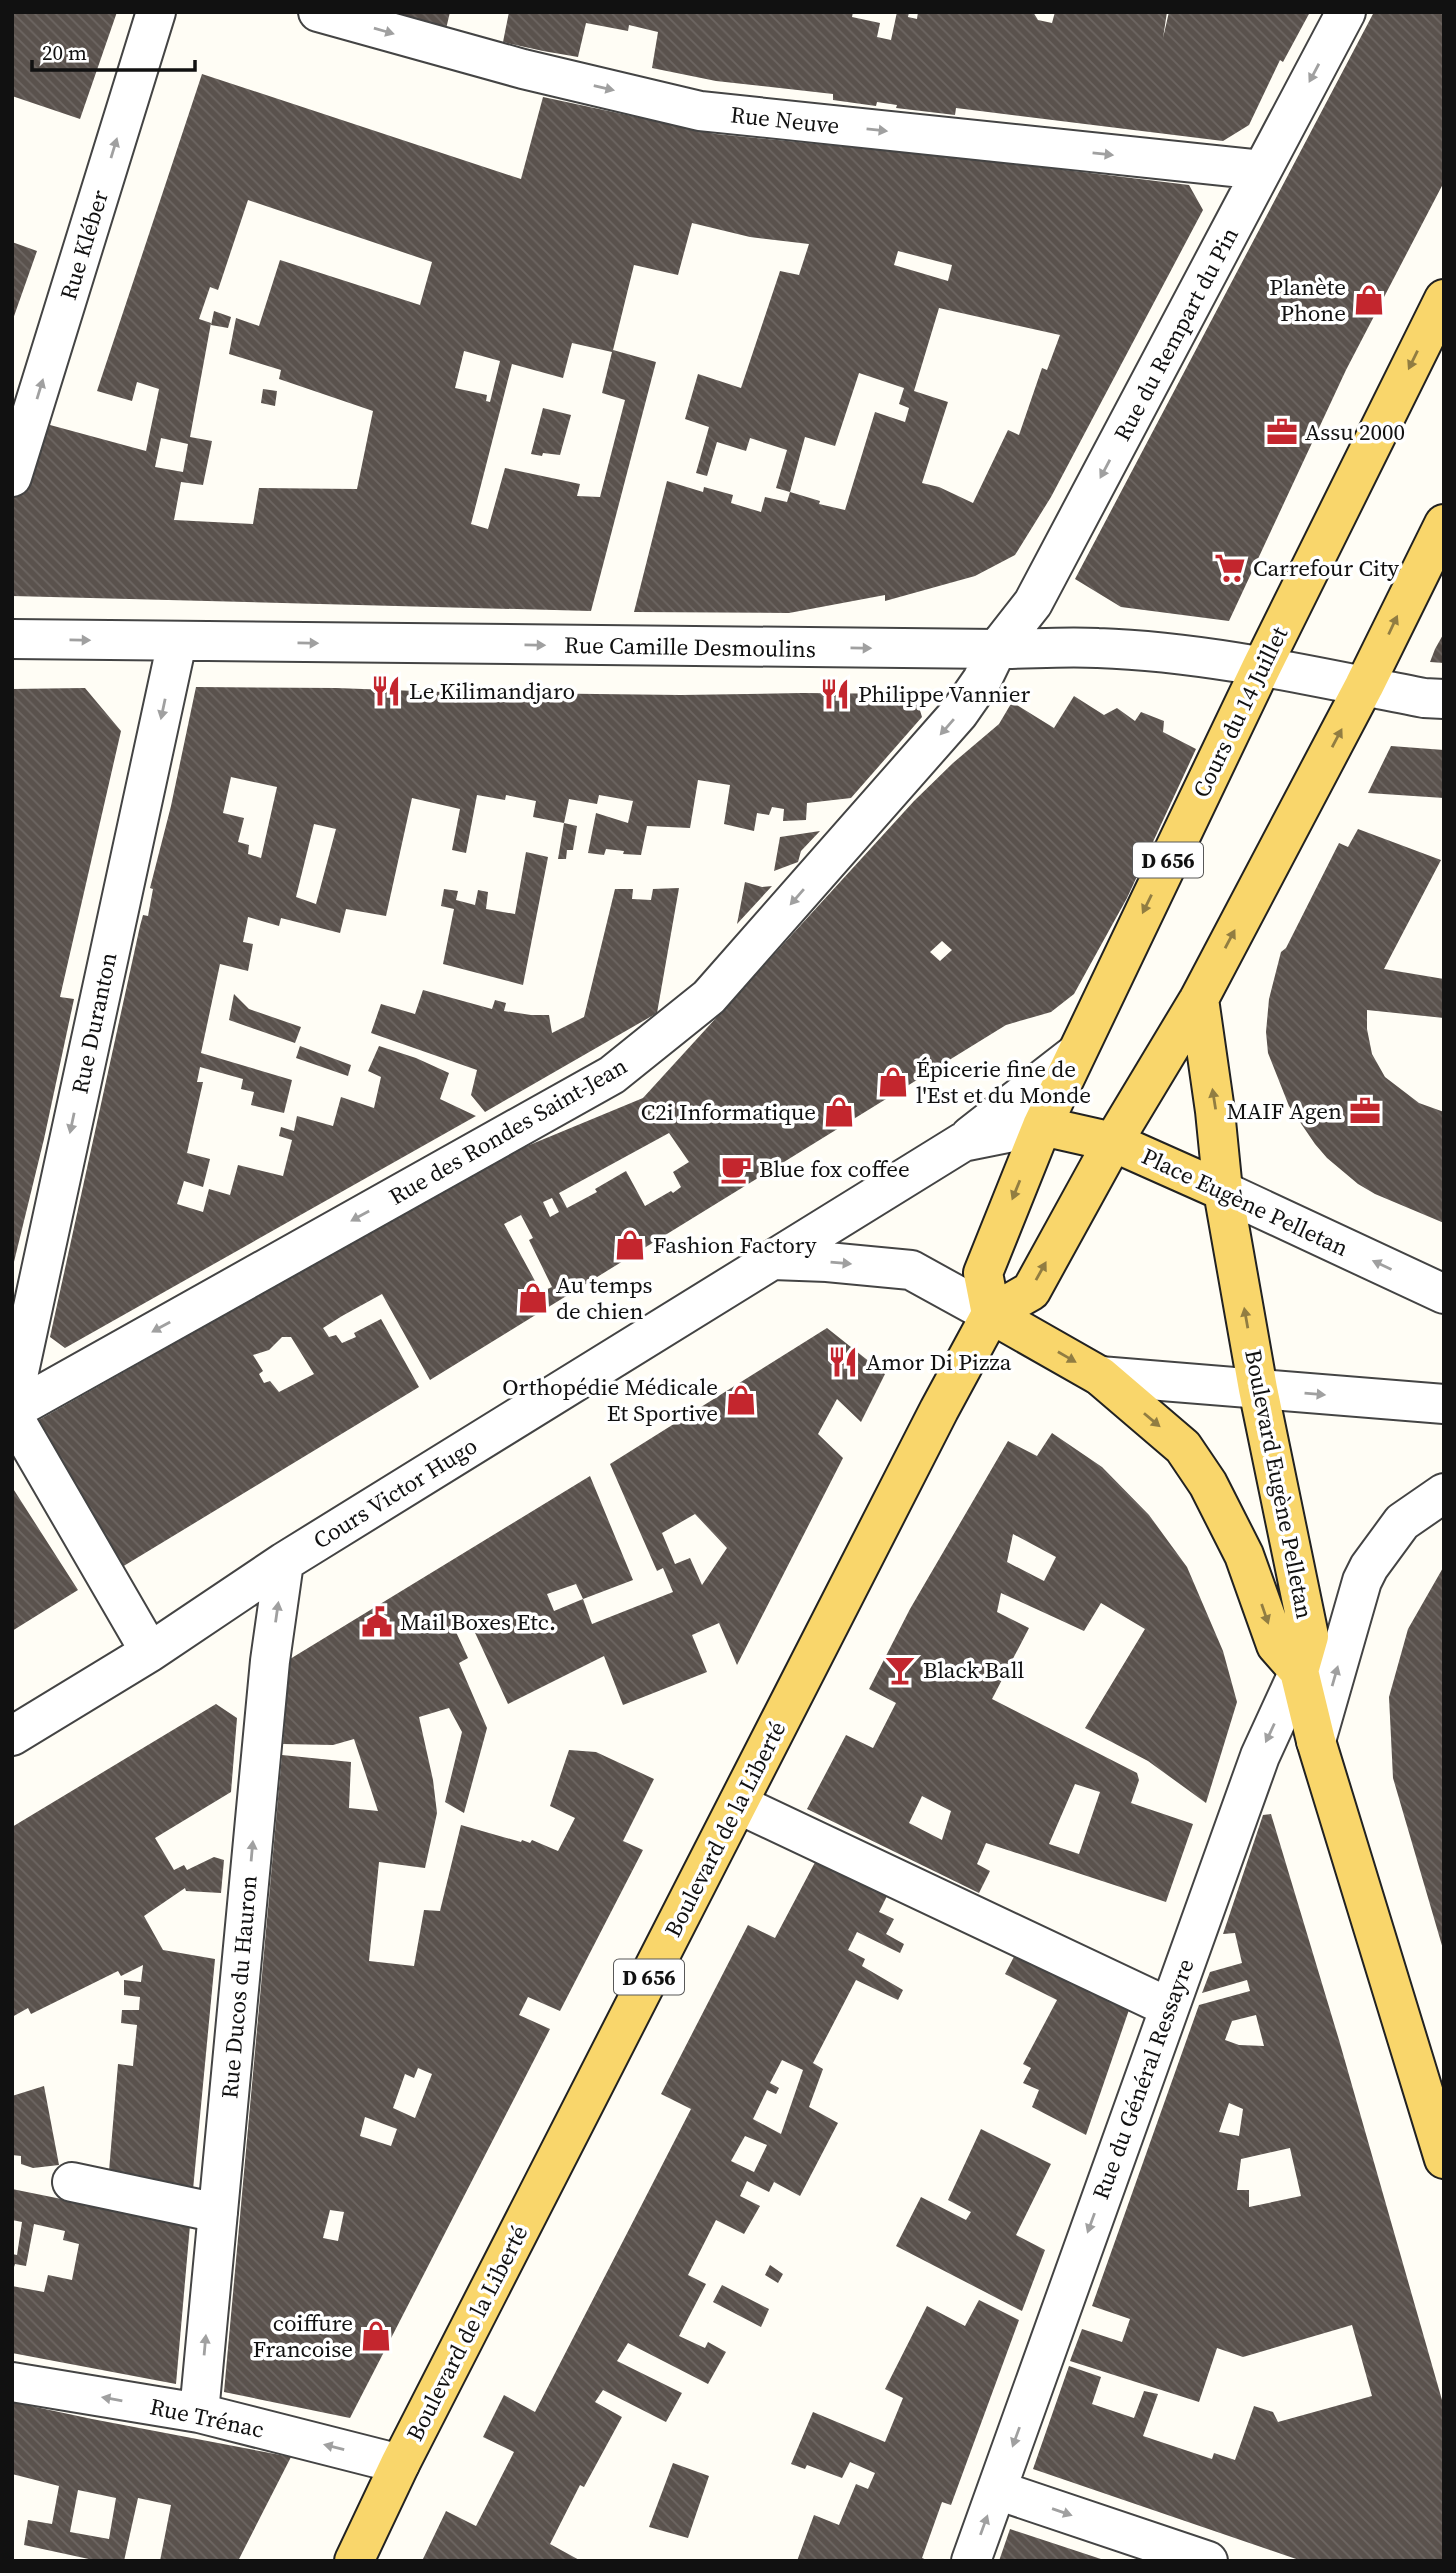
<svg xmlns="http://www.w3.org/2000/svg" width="1456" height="2573" font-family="'Source Serif 4',serif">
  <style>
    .building { fill: url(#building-back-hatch); fill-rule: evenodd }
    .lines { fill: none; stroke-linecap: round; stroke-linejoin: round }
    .minor-casing { stroke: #444; stroke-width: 42 }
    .major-casing { stroke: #222; stroke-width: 42 }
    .minor { stroke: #fff; stroke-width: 38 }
    .major { stroke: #f9d66b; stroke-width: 38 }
    .oneway { fill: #a0a0a0 }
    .oneway2 { fill: #917d42 }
    .labels { text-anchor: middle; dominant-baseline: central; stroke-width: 7; stroke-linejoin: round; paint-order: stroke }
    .shield { fill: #fff; stroke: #585858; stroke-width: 2 }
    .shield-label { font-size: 21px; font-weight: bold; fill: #111 }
    .street-label { font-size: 23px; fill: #111; stroke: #fff }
    .poi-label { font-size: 23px; fill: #111; stroke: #fff; text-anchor: start }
  </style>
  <defs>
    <pattern id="building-back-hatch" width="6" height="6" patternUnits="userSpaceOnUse" patternTransform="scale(1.75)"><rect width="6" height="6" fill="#5a524d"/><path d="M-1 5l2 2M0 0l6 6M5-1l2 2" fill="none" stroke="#6d6662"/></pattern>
  </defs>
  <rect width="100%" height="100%" fill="#fffdf5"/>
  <!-- building -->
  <path class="building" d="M12 12H117L80 119 12 96Z
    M386 12H450L446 29Z
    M509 12H853L852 17 880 23 877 37 891 40 897 12H909L908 17 917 19 918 12H1004L1014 14 1017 12H1033L1038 20 1052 23 1055 12H1167L1163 38 1169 12H1310L1283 62 1280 60 1249 125 1223 141 956 108 955 115 896 108 897 105 877 102 876 106 833 100V94L716 81 652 68 658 32 629 25 628 31 586 23 578 57 543 51 503 42Z
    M1374 12H1444V182L1346 370 1229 621 1121 607 1075 579Z
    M202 74 521 179 543 97 716 134 983 160 1189 185 1203 210 1051 497 1015 555 975 576 885 601V595L789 613 634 612 667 481 703 492 704 487 733 495 731 503 761 512 765 497 787 502 790 492 820 501 819 504 845 510 875 412 905 422 909 408 899 404 904 388 859 373 835 446 805 437 790 492 776 488 787 450 750 438 746 451 717 442 707 476 696 473 709 427 685 419 698 374 741 388 780 271 799 275 809 244 750 237 692 223 678 275 634 265 613 350 656 362 591 611 12 596V501L39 422 146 451 159 389 137 382 132 401 97 391ZM248 200 432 262 420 305 280 260 259 326 236 318 229 354 281 370 279 379 373 411 357 489 259 488 253 524 174 520 181 482 203 485 212 441 190 437 211 323 199 319 210 287 218 290ZM898 251 952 265 948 281 894 265ZM939 308 1060 335 1047 370 1042 368 1019 435 1008 430 973 503 939 487 922 483 948 402 914 391ZM572 343 612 352 602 393 625 400 600 497 577 496 580 484 505 468 488 529 471 524 512 364 563 378ZM464 351 500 361 490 402 486 401 487 395 455 388ZM161 438 188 444 183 472 155 467Z
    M12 242 37 251 13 319H12Z
    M214 311 231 317 228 328 211 325Z
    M263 389 277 391 275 406 261 403Z
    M543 408 571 415 560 455 543 453 542 456 531 454Z
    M1444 633V663L1430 662 1435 649Z
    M196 687 336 688 497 694 512 693 681 695 802 693 915 694 922 717 851 798 807 803 806 820 783 821 784 809 772 807 769 815 757 813 754 831 724 824 730 785 698 780 690 828 647 826 641 855 623 854 624 851 606 849 604 855 588 853 596 813 628 823 633 801 599 795 597 804 569 799 564 823 577 826 573 850H567L566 859H558L564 823 533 817 536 801 506 795 505 800 477 795 466 853 452 850 460 809 412 798 386 916 346 909 340 933 281 918 279 926 248 917 243 942 253 944 248 971 220 964 201 1053 292 1080 284 1113 251 1105 254 1092 241 1089 243 1079 200 1067 197 1082H203L187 1153 210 1159 203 1187 184 1181 177 1204 203 1212 209 1189 230 1195 238 1165 283 1176 292 1140 279 1136 281 1127 294 1131 297 1116 333 1126 341 1097 374 1108 381 1077 368 1071 379 1046 416 1058 449 1073 440 1099 476 1116 65 1348 50 1337 140 926 143 915 148 916 153 889 150 888 171 806ZM231 777 277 787 261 858 248 854 249 845 238 842 244 818 223 813ZM314 824 336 829 316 904 296 897Z
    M85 688 121 731 60 997 74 999 44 1139 12 1270V689Z
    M1074 696 1104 715 1117 708 1135 721 1141 712 1164 721 1163 732 1196 749 1127 898 1074 994 1051 1012 1006 1025 430 1380 382 1294 342 1316 323 1328 329 1337 336 1335 342 1343 356 1337 354 1333 381 1319 419 1387 122 1567 37 1421 515 1151 643 1098 914 801 953 763 999 724 1012 702 1054 728ZM942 941 952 950 940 961 930 952ZM669 1133 689 1162 673 1172 681 1187 673 1193 671 1191 645 1206 626 1171 595 1189 597 1192 567 1208 559 1193ZM552 1198 559 1212 550 1217 543 1202ZM521 1215 533 1238 529 1240 552 1287 541 1292 504 1224ZM282 1337H291L314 1374 279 1392 270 1381 264 1383 259 1374 263 1371 253 1355 269 1350Z
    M1391 746 1444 750V798L1368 793Z
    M1358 829 1441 860 1384 969 1444 979V1018L1367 1010V1029L1372 1054 1385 1077 1419 1103 1444 1112V1223L1375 1194 1358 1184 1327 1158 1315 1144 1289 1106 1268 1053 1266 1032 1269 999 1281 952 1286 948 1339 843 1348 847Z
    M820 831 801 851 798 862 774 871 780 837Z
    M526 852 548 857 523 985 443 964 454 909 441 906 444 889 458 891 456 900 475 905 478 890 488 892 486 909 515 914Z
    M745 882 762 887 772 886 737 924Z
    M679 888 657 1013 485 1112 471 1095 477 1070 371 1033 381 1004 415 1014 423 990 492 1009 495 1000 506 1003 504 1011 531 1015H549L552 1033 584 1017 615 889H633L632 899 651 900 653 889Z
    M234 994 249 1009 301 1027 295 1043 229 1020Z
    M300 1046 351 1065 348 1076 296 1058Z
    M827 1328 885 1374 861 1422 837 1399 818 1434 843 1458 737 1665 719 1623 692 1635 707 1672 623 1705 604 1656 508 1704 471 1624 456 1632 468 1658 459 1663 487 1728 464 1813 445 1802 462 1732 449 1708 419 1717 433 1780 437 1813 425 1868 379 1862 369 1961 414 1966 424 1910 440 1911 461 1825 521 1842 522 1840 530 1843 532 1840 558 1851 575 1818 550 1806 569 1750 596 1752 654 1779 623 1841 643 1850 560 2011 528 1997 519 2015 550 2029 350 2418 224 2392 282 1755 351 1762 349 1808 378 1811 354 1739 333 1745 283 1744 290 1659 590 1476 633 1580 583 1599 576 1584 547 1594 554 1611 583 1599 592 1624 673 1592 663 1568 657 1571 610 1464ZM695 1514 727 1548 702 1585 690 1558 675 1564 662 1533ZM418 2068 432 2074 415 2118 393 2108 405 2074 414 2078ZM365 2117 397 2129 391 2146 360 2136ZM330 2210 344 2212 338 2241 323 2238Z
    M1052 1433 1102 1467 1149 1515 1187 1567 1223 1651 1237 1702 1206 1803 1148 1761 1085 1728 1145 1629 1101 1603 1084 1631 1001 1593 997 1612 1029 1628 992 1699 1137 1773 1139 1780 1131 1803 1193 1824 1166 1902 986 1843 977 1864 990 1871 979 1893 807 1809 846 1735 873 1748 896 1703 869 1689 910 1609 1008 1441 1037 1456ZM1013 1534 1056 1557 1044 1581 1007 1562ZM1075 1784 1100 1792 1079 1854 1049 1844ZM922 1796 951 1811 942 1840 909 1823Z
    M12 1487 78 1590 12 1631Z
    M1444 1566V1948L1443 1949 1393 1778 1389 1697 1408 1629Z
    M216 1704 237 1718 231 1792 155 1838 174 1870 184 1865 187 1870 214 1857 224 1860 221 1893 186 1891 185 1888 144 1916 163 1950 215 1959 192 2200 108 2183 118 2064 133 2066 137 2025 121 2023 122 2010H139L140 1997 124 1995V1980L141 1982 143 1965 121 1976 118 1971 31 2014 28 2008 12 2017V1827Z
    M1271 1814 1339 2040 1444 2407V2561H1302L1033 2469 1069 2366 1101 2377 1092 2404 1134 2418 1144 2391 1158 2394 1143 2436 1212 2459 1214 2453 1235 2460 1254 2406 1273 2412 1278 2422 1372 2396 1352 2325 1243 2357 1217 2348 1199 2402 1070 2361 1082 2329 1122 2342 1130 2319 1092 2306 1199 2005 1250 1991 1247 1980 1202 1993 1210 1972 1242 1963 1235 1933 1223 1934 1263 1815ZM1256 2015 1264 2046 1239 2045 1225 2040 1232 2021ZM1229 2103 1243 2109 1239 2136 1219 2132ZM1290 2148 1301 2196 1249 2207V2190H1237L1241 2159Z
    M821 1851 892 1886 879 1912 894 1919 886 1934 904 1944 900 1953 857 1932 848 1950 865 1959 862 1966 903 1990 898 2000 856 1980 813 2063 823 2069 809 2107 838 2123 800 2196 774 2182 769 2192 747 2181 740 2196 760 2206 744 2234 716 2220 688 2275 706 2284 679 2336 705 2348 708 2342 726 2352 708 2384 628 2343 617 2361 682 2393 666 2422 603 2390 595 2402 622 2417 584 2487 580 2485 550 2544 581 2561H422L446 2511 476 2526 514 2452 483 2437 504 2395 535 2412 691 2109 661 2094 748 1925 775 1938ZM782 2060 803 2070 781 2134 753 2119 767 2090 776 2094 779 2088 770 2083ZM745 2136 767 2145 754 2172 731 2161Z
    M1018 1949 1131 2004 1086 2135 1032 2107 1039 2090 1023 2083 1031 2068 1023 2064 1057 2000 1005 1974Z
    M44 2086 59 2165 33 2168 21 2164V2156L12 2155V2096Z
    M981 2129 1051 2164 1016 2235 1045 2250 1022 2311 896 2246 921 2197 966 2220 971 2212 948 2200Z
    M12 2189 190 2225 176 2384 12 2353V2286L44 2292 48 2275 72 2280 79 2244 63 2240 65 2231 34 2224 26 2266 15 2264 12 2273V2254L17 2255 22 2222 12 2220Z
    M770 2265 783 2274 778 2283 765 2275Z
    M722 2285 769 2309 761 2327 713 2302Z
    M979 2300 1019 2320 951 2505 942 2502 922 2558 929 2561H797L814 2515 839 2525 856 2484 868 2489 875 2473 850 2462 842 2478 807 2465 805 2469 791 2464 813 2412 885 2442 903 2398 885 2389 927 2306 965 2326Z
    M12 2402 92 2419 291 2457 238 2561H160L171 2505 138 2498 124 2561H98L24 2545 28 2520 52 2524 59 2486 12 2474ZM78 2490 116 2498 109 2539 70 2532Z
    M673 2463 709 2476 688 2538 649 2527Z
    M1010 2529 1104 2560V2561H999Z"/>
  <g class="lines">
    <!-- minor casing -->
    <g class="minor-casing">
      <path id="minor" d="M318 12 523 69 700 111 1262 170
        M12 477 156 12
        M12 639 997 649C1031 649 1065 646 1098 648 1209 652 1316 677 1424 698L1444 699
        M970 1136 1074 1055
        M1223 1191 1444 1294
        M773 1260 827 1262 911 1270 991 1314
        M1100 1376 1444 1404
        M12 1404 177 642
        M12 1411 612 1075 709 997 959 713 982 680 997 649 1033 603 1346 12
        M12 1414 150 1652
        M12 1736 150 1652 284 1562 963 1142 1042 1126
        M1316 1741 1362 1581 1369 1567 1402 1522 1444 1493
        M738 1804 1168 2007
        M72 2182 218 2213
        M12 2382 199 2413 400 2464
        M199 2413 270 1661 284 1562
        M997 2490 1208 2561
        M971 2561 1260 1756 1299 1671"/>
    </g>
    <!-- major casing -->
    <g class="major-casing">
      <path id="major" d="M1199 999 1215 1111 1223 1191 1258 1389 1309 1636 1299 1671 1316 1741 1444 2159
        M1042 1126 1113 1142 1223 1191
        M991 1314 1031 1291 1113 1142 1199 999 1364 686 1444 524
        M991 1314 1100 1376 1183 1447 1208 1484 1244 1555 1276 1645 1299 1671
        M354 2561 400 2464 939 1410 991 1314 983 1273 1042 1126 1262 666 1444 299"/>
    </g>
    <!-- minor -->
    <use href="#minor" class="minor"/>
    <!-- major -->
    <use href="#major" class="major"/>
  </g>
  <!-- one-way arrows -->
  <defs><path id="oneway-solid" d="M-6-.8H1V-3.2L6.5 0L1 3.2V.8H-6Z" transform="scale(1.75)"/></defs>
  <g class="oneway">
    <use href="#oneway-solid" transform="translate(384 31) rotate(16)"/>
    <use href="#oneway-solid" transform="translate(1314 73) rotate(118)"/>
    <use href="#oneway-solid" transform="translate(604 88) rotate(13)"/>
    <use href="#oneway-solid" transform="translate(877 130) rotate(6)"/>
    <use href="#oneway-solid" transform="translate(114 148) rotate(-73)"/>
    <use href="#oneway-solid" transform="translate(1103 154) rotate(6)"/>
    <use href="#oneway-solid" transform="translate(40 389) rotate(-73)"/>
    <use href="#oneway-solid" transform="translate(1105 469) rotate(118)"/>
    <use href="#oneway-solid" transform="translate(80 640) rotate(1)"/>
    <use href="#oneway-solid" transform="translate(308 643) rotate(1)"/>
    <use href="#oneway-solid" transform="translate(535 645) rotate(1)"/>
    <use href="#oneway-solid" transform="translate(861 648) rotate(1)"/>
    <use href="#oneway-solid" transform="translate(163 709) rotate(102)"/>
    <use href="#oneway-solid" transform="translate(947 727) rotate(131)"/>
    <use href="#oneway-solid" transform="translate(797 897) rotate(131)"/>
    <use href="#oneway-solid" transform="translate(72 1123) rotate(102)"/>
    <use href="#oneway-solid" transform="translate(360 1216) rotate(151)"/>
    <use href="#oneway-solid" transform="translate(841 1263) rotate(5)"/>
    <use href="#oneway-solid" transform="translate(1382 1265) rotate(-155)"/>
    <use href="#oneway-solid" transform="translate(161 1327) rotate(151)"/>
    <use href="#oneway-solid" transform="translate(1315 1394) rotate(5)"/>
    <use href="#oneway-solid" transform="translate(277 1612) rotate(-82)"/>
    <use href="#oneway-solid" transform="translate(1335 1676) rotate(-74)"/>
    <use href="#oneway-solid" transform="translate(1270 1733) rotate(115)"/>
    <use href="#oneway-solid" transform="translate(252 1851) rotate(-85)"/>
    <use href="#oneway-solid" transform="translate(1091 2223) rotate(110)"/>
    <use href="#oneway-solid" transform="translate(205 2345) rotate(-85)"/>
    <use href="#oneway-solid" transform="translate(112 2399) rotate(-170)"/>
    <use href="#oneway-solid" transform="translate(1016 2437) rotate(110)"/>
    <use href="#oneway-solid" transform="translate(334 2447) rotate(-166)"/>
    <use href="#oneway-solid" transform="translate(1062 2512) rotate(19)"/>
    <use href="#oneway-solid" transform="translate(984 2525) rotate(-70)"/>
  </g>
  <g class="oneway2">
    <use href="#oneway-solid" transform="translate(1413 360) rotate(116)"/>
    <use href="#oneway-solid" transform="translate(1393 625) rotate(-65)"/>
    <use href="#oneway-solid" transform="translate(1337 738) rotate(-62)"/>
    <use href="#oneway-solid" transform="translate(1147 904) rotate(116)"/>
    <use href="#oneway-solid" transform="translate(1230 939) rotate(-62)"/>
    <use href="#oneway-solid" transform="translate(1214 1099) rotate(-99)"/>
    <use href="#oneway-solid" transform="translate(1016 1190) rotate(112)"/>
    <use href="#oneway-solid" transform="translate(1041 1271) rotate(-61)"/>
    <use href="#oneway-solid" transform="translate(1246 1318) rotate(-100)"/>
    <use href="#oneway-solid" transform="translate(1067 1357) rotate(30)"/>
    <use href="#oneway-solid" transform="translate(1152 1420) rotate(40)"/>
    <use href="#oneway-solid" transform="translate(1265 1614) rotate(71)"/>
  </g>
  <!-- icons -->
  <defs>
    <g id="shop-bare" transform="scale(2.415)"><path d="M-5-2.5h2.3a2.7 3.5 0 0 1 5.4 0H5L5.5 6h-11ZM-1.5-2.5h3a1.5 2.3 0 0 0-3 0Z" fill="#c4262e" stroke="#fff" stroke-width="2.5" paint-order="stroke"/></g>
    <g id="office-bare" transform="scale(2.415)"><path d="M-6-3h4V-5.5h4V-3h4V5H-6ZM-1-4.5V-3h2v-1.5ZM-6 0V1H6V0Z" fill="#c4262e" stroke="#fff" stroke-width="2.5" paint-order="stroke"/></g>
    <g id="supermarket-bare" transform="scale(2.415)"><path d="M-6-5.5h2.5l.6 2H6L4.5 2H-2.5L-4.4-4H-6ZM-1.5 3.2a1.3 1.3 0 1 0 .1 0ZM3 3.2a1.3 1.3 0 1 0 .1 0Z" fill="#c4262e" stroke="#fff" stroke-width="2.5" paint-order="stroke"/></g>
    <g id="restaurant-bare" transform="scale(2.415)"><path d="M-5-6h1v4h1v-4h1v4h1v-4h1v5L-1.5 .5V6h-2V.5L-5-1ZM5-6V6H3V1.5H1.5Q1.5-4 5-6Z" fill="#c4262e" stroke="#fff" stroke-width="2.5" paint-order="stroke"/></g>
    <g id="cafe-bare" transform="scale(2.415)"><path d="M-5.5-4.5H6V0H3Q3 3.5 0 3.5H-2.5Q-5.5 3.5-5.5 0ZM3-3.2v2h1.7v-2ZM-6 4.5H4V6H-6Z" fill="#c4262e" stroke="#fff" stroke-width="2.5" paint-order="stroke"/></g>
    <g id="civic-bare" transform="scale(2.415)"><path d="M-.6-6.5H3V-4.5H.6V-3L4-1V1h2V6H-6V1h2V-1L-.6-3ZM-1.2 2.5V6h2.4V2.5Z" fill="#c4262e" stroke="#fff" stroke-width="2.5" paint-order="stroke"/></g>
    <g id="bar-bare" transform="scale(2.415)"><path d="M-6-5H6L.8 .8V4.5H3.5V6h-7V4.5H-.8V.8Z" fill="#c4262e" stroke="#fff" stroke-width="2.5" paint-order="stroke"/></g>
  </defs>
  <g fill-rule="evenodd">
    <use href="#shop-bare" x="1369" y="300"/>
    <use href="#office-bare" x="1282" y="432"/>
    <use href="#supermarket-bare" x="1230" y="568"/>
    <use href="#restaurant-bare" x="386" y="691"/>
    <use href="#restaurant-bare" x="835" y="694"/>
    <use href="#shop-bare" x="893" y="1082"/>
    <use href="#office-bare" x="1365" y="1111"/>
    <use href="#shop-bare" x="839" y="1112"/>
    <use href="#cafe-bare" x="736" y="1169"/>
    <use href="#shop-bare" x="630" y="1245"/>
    <use href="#shop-bare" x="533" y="1298"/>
    <use href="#restaurant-bare" x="843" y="1362"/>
    <use href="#shop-bare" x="741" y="1400"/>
    <use href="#civic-bare" x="377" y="1622"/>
    <use href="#bar-bare" x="900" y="1670"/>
    <use href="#shop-bare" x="376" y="2336"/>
  </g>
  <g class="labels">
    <!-- shield labels -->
    <g class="shield">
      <rect x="1133" y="842.5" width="70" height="35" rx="5"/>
      <rect x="614" y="1959.5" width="70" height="35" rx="5"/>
    </g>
    <g class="shield-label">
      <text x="1168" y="860">D 656</text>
      <text x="649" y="1977">D 656</text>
    </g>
    <!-- street labels -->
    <g class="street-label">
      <text transform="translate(785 120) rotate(6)">Rue Neuve</text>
      <text transform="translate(84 245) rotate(-73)">Rue Kléber</text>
      <text transform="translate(1176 334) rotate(-62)">Rue du Rempart du Pin</text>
      <text transform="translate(690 647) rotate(1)">Rue Camille Desmoulins</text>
      <text transform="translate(1240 712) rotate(-64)">Cours du 14 Juillet</text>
      <text transform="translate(94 1023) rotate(-78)">Rue Duranton</text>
      <text transform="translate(508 1131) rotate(-30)">Rue des Rondes Saint-Jean</text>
      <text transform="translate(1245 1202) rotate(25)">Place Eugène Pelletan</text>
      <text transform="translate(1279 1484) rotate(79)">Boulevard Eugène Pelletan</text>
      <text transform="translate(395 1493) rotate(-32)">Cours Victor Hugo</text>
      <text transform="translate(725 1829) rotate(-63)">Boulevard de la Liberté</text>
      <text transform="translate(239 1987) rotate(-85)">Rue Ducos du Hauron</text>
      <text transform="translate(1143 2079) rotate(-70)">Rue du Général Ressayre</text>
      <text transform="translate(467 2333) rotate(-63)">Boulevard de la Liberté</text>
      <text transform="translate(207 2418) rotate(12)">Rue Trénac</text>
    </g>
    <!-- poi labels -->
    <g class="poi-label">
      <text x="1346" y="287" text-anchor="end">Planète<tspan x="1346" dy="26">Phone</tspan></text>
      <text x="1305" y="432">Assu 2000</text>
      <text x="1253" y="568">Carrefour City</text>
      <text x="409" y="691">Le Kilimandjaro</text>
      <text x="858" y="694">Philippe Vannier</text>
      <text x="916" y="1069">Épicerie fine de<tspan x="916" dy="26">l'Est et du Monde</tspan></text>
      <text x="1342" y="1111" text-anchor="end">MAIF Agen</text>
      <text x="816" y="1112" text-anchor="end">C2i Informatique</text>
      <text x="759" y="1169">Blue fox coffee</text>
      <text x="653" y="1245">Fashion Factory</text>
      <text x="556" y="1285">Au temps<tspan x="556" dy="26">de chien</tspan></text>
      <text x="866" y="1362">Amor Di Pizza</text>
      <text x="718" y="1387" text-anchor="end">Orthopédie Médicale<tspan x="718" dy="26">Et Sportive</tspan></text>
      <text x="400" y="1622">Mail Boxes Etc.</text>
      <text x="923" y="1670">Black Ball</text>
      <text x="353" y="2323" text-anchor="end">coiffure<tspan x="353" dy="26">Francoise</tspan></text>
    </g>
  </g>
  <!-- border -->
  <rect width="1456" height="2573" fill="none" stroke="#111111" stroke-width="28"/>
  <!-- scale -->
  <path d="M32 60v10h163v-10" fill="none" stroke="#111111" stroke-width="3.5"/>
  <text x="42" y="60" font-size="21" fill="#111111" stroke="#ffffff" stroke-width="5" paint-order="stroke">20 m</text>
</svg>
